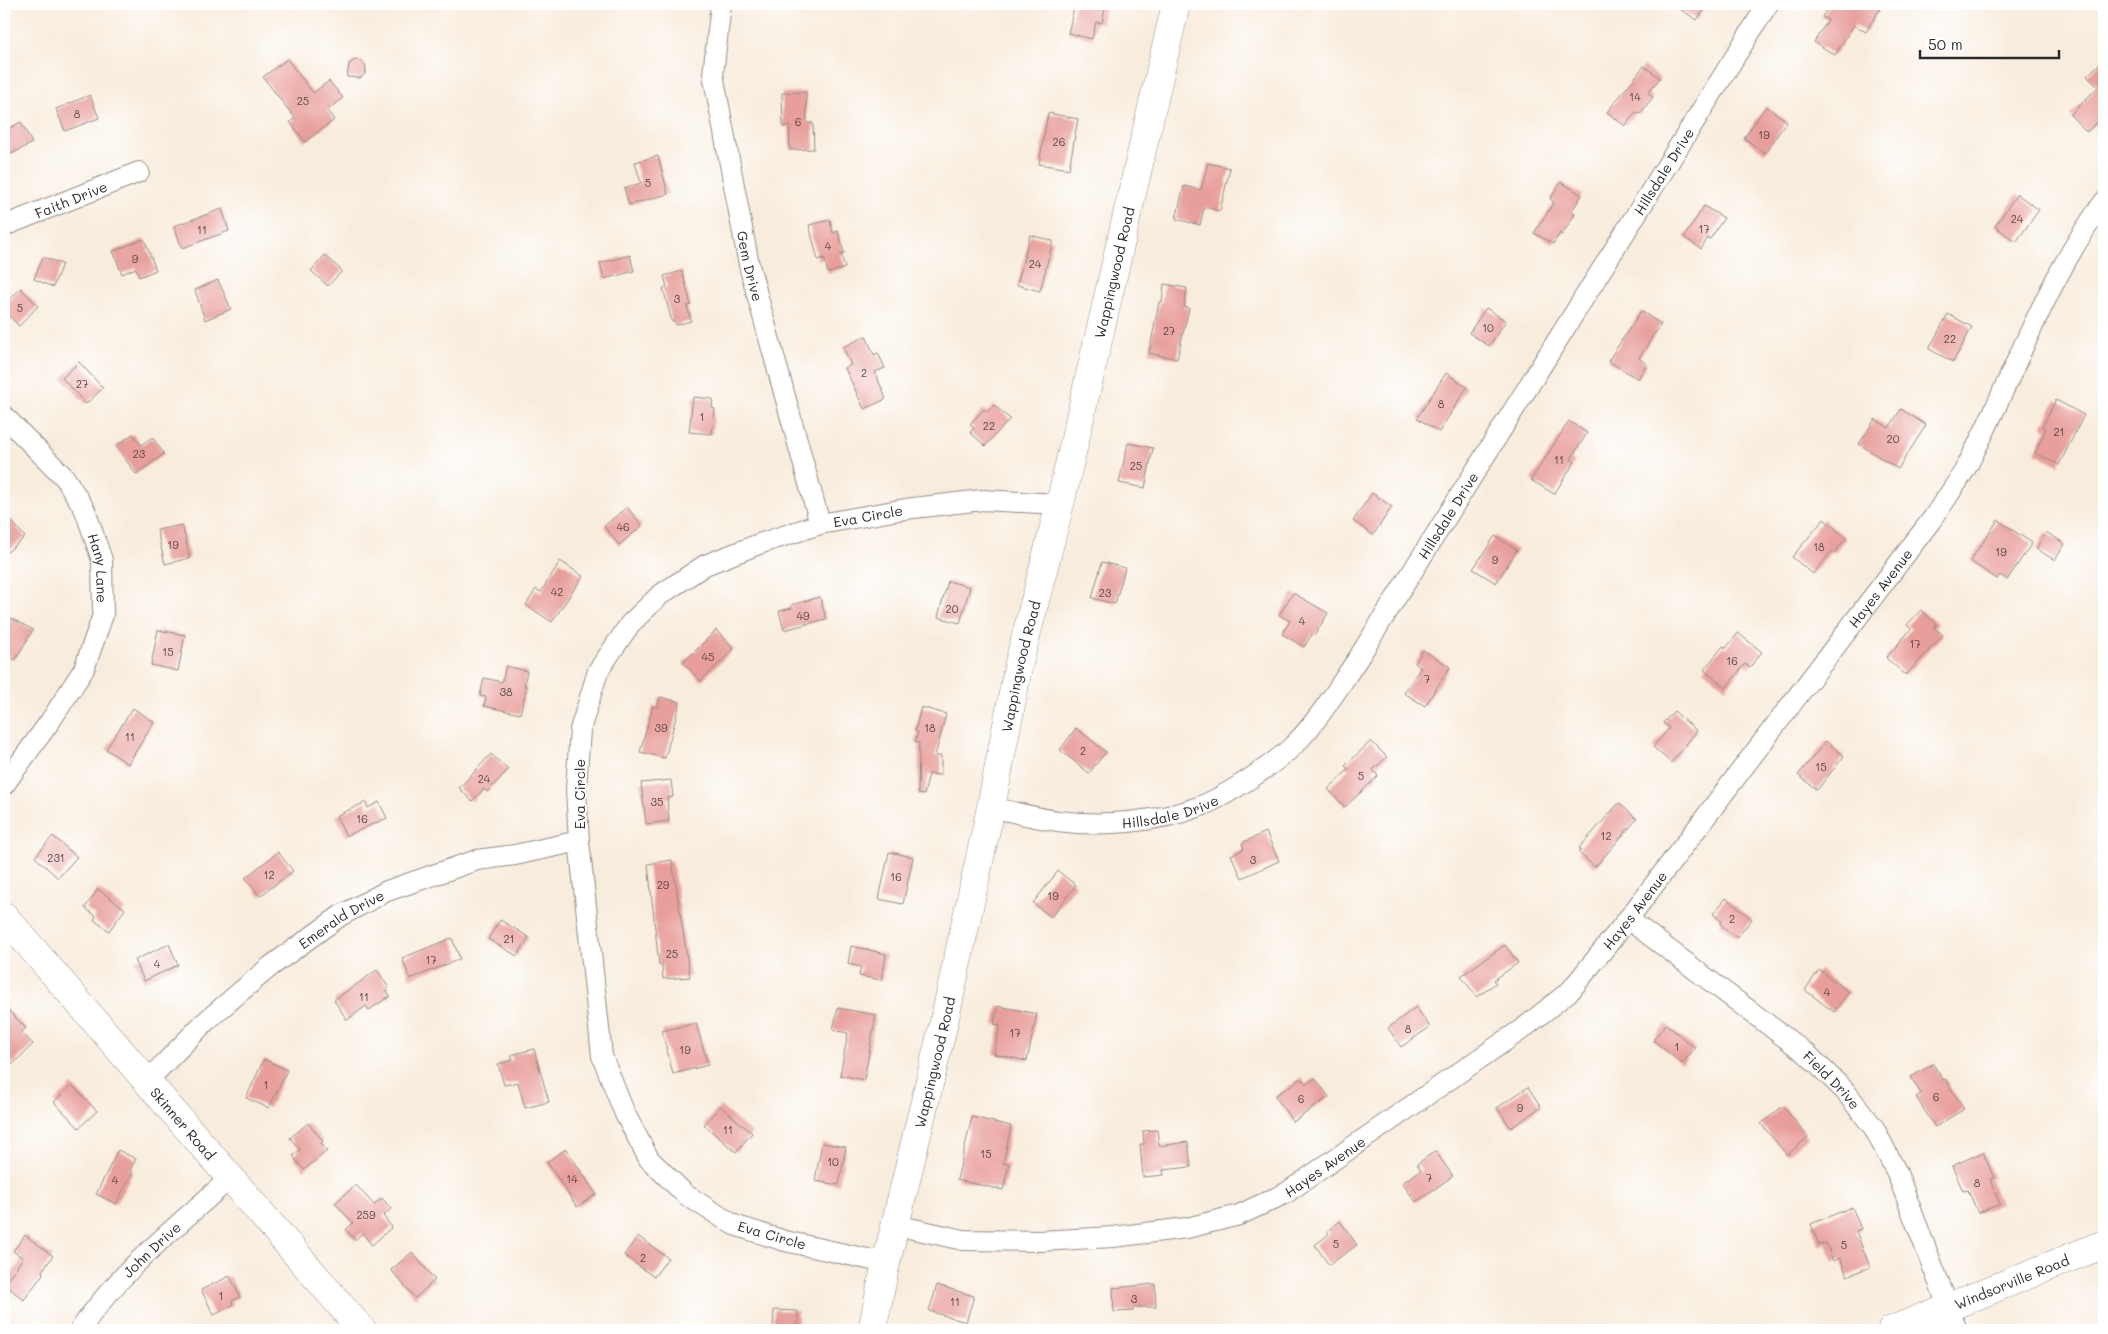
<svg xmlns="http://www.w3.org/2000/svg" width="2108" height="1334" font-family="Mali,sans-serif">
  <style>
    .building { fill: #e89f9b }
    .lines { fill: none; stroke-linecap: round; stroke-linejoin: round }
    .street-casing { stroke: #928c84; stroke-width: 22 }
    .secondary-casing { stroke: #928c84; stroke-width: 29 }
    .street { stroke: #fff; stroke-width: 20 }
    .secondary { stroke: #fff; stroke-width: 28 }
    .labels { text-anchor: middle; dominant-baseline: central; stroke-width: 4; stroke-linejoin: round; paint-order: stroke }
    .number-label { font-size: 11px; fill: #5a4847 }
    .street-label { font-size: 14px; fill: #2b2b2b; stroke: #fff }
  </style>
  <rect width="100%" height="100%" fill="#fff"/>
  <filter id="ink" filterUnits="userSpaceOnUse"><feTurbulence type="fractalNoise" baseFrequency=".02" numOctaves="2"/><feDisplacementMap in="SourceGraphic" scale="10" xChannelSelector="R" yChannelSelector="G"/><feConvolveMatrix kernelMatrix="1 2 1 2 8 2 1 2 1" color-interpolation-filters="sRGB"/></filter>
  <filter id="wash" filterUnits="userSpaceOnUse"><feTurbulence type="fractalNoise" baseFrequency=".0096" numOctaves="4" result="noise"/><feDisplacementMap in="SourceGraphic" scale="20" xChannelSelector="R" yChannelSelector="G"/><feGaussianBlur stdDeviation="1.12" result="paint"/><feColorMatrix in="noise" values="0 0 0 0 0 0 0 0 0 0 0 0 0 0 0 0 0 1.4 0 .05"/><feComposite in="paint" operator="in"/></filter>
  <g filter="url(#wash)">
    <rect width="100%" height="100%" fill="#f8ecdc"/>
    <g id="blocks">
      <!-- building -->
      <path class="building" d="M1075 4H1106L1102 23 1096 22 1092 39 1068 33Z
        M1672 4H1708L1697 20Z
        M1831 4H1883L1866 32 1854 25 1835 55 1814 42 1828 20 1822 17Z
        M287 59 313 93 329 81 343 98 327 110 334 120 305 142 290 122 295 118 263 77Z
        M2104 59V115L2087 132 2070 115 2098 87 2087 76Z
        M355 60 362 61 366 66 365 74 360 78 347 77 349 64Z
        M1644 66 1660 78 1648 93 1653 97 1640 114 1636 112 1625 126 1607 112Z
        M806 92 807 123H813L814 149 790 150 789 126 783 127 782 93Z
        M90 95 99 118 65 131 56 109Z
        M1766 106 1787 121 1765 153 1744 138Z
        M1048 113 1078 119 1069 169 1039 164Z
        M21 122 32 143 4 158V131Z
        M658 156 668 194 629 205 624 188 641 183 635 162Z
        M1208 163 1230 168 1220 211 1204 207 1200 225 1176 219 1184 186 1201 190Z
        M1561 182 1582 195 1571 212 1575 214 1562 235 1560 233 1553 244 1534 233 1554 202 1550 199Z
        M2017 194 2039 210 2016 242 1995 226Z
        M1704 206 1724 218 1710 239 1708 238 1701 249 1684 237Z
        M222 209 229 231 182 248 174 226Z
        M830 220 833 233 838 231 844 253 841 254 845 268 828 273 824 258 818 260 809 225Z
        M1030 235 1053 241 1040 291 1017 285Z
        M144 239 156 270 139 277 136 268 122 274 113 251Z
        M325 255 342 271 328 286 311 271Z
        M630 255 634 271 604 279 600 263Z
        M43 257 62 264 53 287 34 279Z
        M682 271 691 305 687 306 691 321 676 325 675 321 672 322 663 288 667 287 664 276Z
        M218 280 231 309 205 320 195 290Z
        M1164 284 1187 288 1184 307 1189 308 1177 359 1149 353 1159 302H1162Z
        M21 288 38 306 19 326 4 311V306Z
        M1486 308 1506 321 1489 346 1469 333Z
        M1641 311 1661 324 1639 358 1647 364 1638 379 1608 361Z
        M1948 314 1972 327 1953 362 1929 349Z
        M866 336 874 355 878 353 885 368 875 372 886 399 864 409 845 368 851 365 843 347Z
        M79 362 103 388 86 404 62 378Z
        M1446 373 1467 387 1439 432 1417 418Z
        M693 397 713 399 712 408 715 409 712 434 689 432Z
        M2056 400 2084 415 2059 465 2035 453 2046 429 2042 427Z
        M994 405 1010 419 985 446 970 432 974 428 970 424 984 409 987 412Z
        M1901 409 1926 425 1898 469 1859 444 1875 419 1889 428Z
        M1569 421 1587 433 1571 459 1575 462 1554 494 1531 480Z
        M133 434 141 445 152 437 164 454 136 474 116 446Z
        M1128 443 1153 448 1145 488 1119 483Z
        M1372 493 1392 507 1373 535 1353 521Z
        M627 507 642 526 619 545 604 526Z
        M4 512 25 537 4 555Z
        M1824 519 1846 538 1834 553 1832 551 1813 574 1792 557Z
        M1998 520 2032 543 2007 580 2000 575 1997 579 1970 561Z
        M182 525 190 558 165 564 157 530Z
        M2046 532 2065 544 2055 560 2036 549Z
        M1495 536 1517 550 1496 583 1473 569Z
        M560 561 583 576 552 622 526 605 536 589 541 592Z
        M1102 562 1125 568 1115 604 1092 598Z
        M948 581 970 587 960 623 938 617Z
        M1293 593 1328 613 1315 635 1312 634 1304 647 1282 634 1290 621 1279 615Z
        M820 597 826 619 784 630 779 611 792 608 791 605Z
        M1921 610 1937 624 1934 628 1943 635 1906 675 1886 658 1911 629 1907 625Z
        M11 618 33 630 15 660 4 653V630Z
        M158 630 185 635 178 671 151 665Z
        M716 630 734 649 701 681 683 663Z
        M1738 633 1762 652 1750 667 1745 664 1726 688 1704 670 1723 646 1726 648Z
        M1423 650 1450 667 1425 706 1404 693 1421 667 1415 663Z
        M506 666 527 671 524 686H527L520 714 484 706 486 697 480 696 484 678 502 682Z
        M660 697 680 702 665 758 640 752 653 706 657 707Z
        M921 707 946 714 935 756H941V775L929 774 924 795 918 794 919 743 915 742 918 732 915 731Z
        M133 708 154 722 128 764 106 749Z
        M1674 711 1697 731 1671 763 1653 747 1669 728 1663 723Z
        M1076 728 1106 752 1089 773 1060 750Z
        M1371 741 1387 757 1373 770 1378 776 1345 807 1328 789 1349 769 1345 766Z
        M1826 741 1844 756 1817 790 1798 775Z
        M491 754 508 770 487 792 484 789 472 801 459 788Z
        M671 780 673 797 667 798 669 821 646 824 641 783Z
        M366 802 368 808 379 802 387 818 346 836 336 816Z
        M1619 803 1637 819 1595 867 1578 852 1581 849 1579 848Z
        M1266 832 1279 861 1242 878 1231 855 1244 849 1242 843Z
        M53 836 77 857 58 878 35 857Z
        M278 852 293 871 260 896 245 878Z
        M889 852 913 857 903 904 879 899Z
        M672 860 690 977 663 979 662 965H659L648 864Z
        M1058 871 1076 885 1051 917 1033 903Z
        M98 889 125 909 109 931 94 920 96 916 85 908Z
        M1726 898 1752 919 1737 938 1720 924 1722 921 1713 914Z
        M500 920 529 937 517 956 488 939Z
        M452 938 460 959 410 979 402 958Z
        M169 944 178 965 144 981 135 960Z
        M1505 945 1518 963 1494 980 1496 983 1477 997 1461 976Z
        M851 946 886 954 882 980 859 976 861 967 848 964Z
        M377 970 389 988 386 989 390 996 369 1010 366 1006 347 1020 334 1000Z
        M1819 970 1849 992 1834 1012 1805 990Z
        M4 1006 26 1028 21 1032 33 1044 13 1064 4 1055Z
        M998 1006 1037 1014 1027 1061 994 1054 1000 1025 994 1024Z
        M1416 1007 1430 1027 1401 1047 1388 1028Z
        M838 1008 876 1015 864 1080 840 1075 848 1033 833 1030Z
        M696 1023 708 1065 673 1074 662 1031Z
        M1666 1024 1695 1048 1682 1064 1653 1040Z
        M534 1049 549 1102 525 1108 518 1082 504 1085 498 1064 513 1060 511 1055Z
        M264 1059 287 1070 269 1108 246 1098Z
        M1933 1064 1943 1080 1945 1079 1964 1109 1935 1127 1916 1097 1921 1094 1911 1077Z
        M1301 1078 1306 1084 1315 1078 1329 1097 1293 1122 1275 1096Z
        M72 1085 97 1111 79 1128 54 1102Z
        M1528 1087 1541 1107 1511 1128 1497 1108Z
        M720 1106 752 1133 736 1152 704 1125Z
        M1783 1106 1808 1137 1787 1155 1761 1124Z
        M972 1117 1011 1126 1003 1163 1009 1164 1003 1190 957 1180Z
        M308 1123 323 1141 321 1143 327 1151 304 1170 293 1156 300 1150 290 1138Z
        M1157 1130 1159 1146 1188 1142 1191 1167 1163 1170 1164 1175 1143 1177 1140 1144H1144L1143 1131Z
        M822 1143 846 1147 839 1185 815 1181Z
        M566 1149 596 1194 577 1207 547 1162Z
        M118 1150 136 1159 130 1170 133 1172 116 1204 96 1194Z
        M1435 1151 1453 1176 1416 1202 1402 1183 1421 1170 1417 1164Z
        M1983 1152 1994 1178 1990 1179 2000 1204 1978 1213 1968 1190 1963 1191 1952 1166Z
        M356 1185 374 1205 382 1198 391 1209 383 1216 392 1227 372 1245 362 1233 355 1240 346 1230 353 1223 335 1203Z
        M1852 1207 1861 1229 1856 1231 1870 1267 1847 1276 1840 1258 1833 1261 1826 1243 1819 1245 1811 1224Z
        M1340 1221 1357 1245 1329 1265 1315 1245 1329 1234 1327 1231Z
        M25 1235 53 1256 42 1271 43 1274 24 1300 4 1284 23 1258 13 1251Z
        M638 1236 668 1258 654 1277 624 1255Z
        M412 1252 435 1280 415 1298 391 1270Z
        M230 1276 240 1297 232 1301 233 1305 214 1315 201 1290Z
        M1155 1284 1156 1307H1133V1311L1114 1312 1113 1288Z
        M937 1285 974 1296 966 1322 929 1311Z
        M774 1310 798 1311V1330H773Z"/>
    </g>
  </g>
  <g filter="url(#ink)">
    <use href="#blocks" fill-opacity="0" stroke="#928c84" stroke-width="1"/>
    <g class="lines">
      <!-- street casing -->
      <g class="street-casing">
        <g id="street">
          <path id="s1" d="M721 4 713 74 749 265 820 524"/>
          <path id="s2" d="M4 226 139 172"/>
          <path id="s3" d="M4 416 65 478 85 510 102 560 103 615 84 669 51 720 4 785"/>
          <path id="s4" d="M991 807C1013 812 1036 818 1058 821 1102 827 1160 822 1201 806 1226 796 1278 762 1296 743 1320 718 1338 688 1357 660L1768 4"/>
          <path id="s5" d="M1628 919 1807 1054 1845 1091 1874 1128 1897 1173 1957 1330"/>
          <path id="s6" d="M147 1081 205 1022 240 992 271 966 340 916 387 891 477 860 515 855 579 841"/>
          <path id="s7" d="M896 1225 963 1240 1039 1241 1113 1237 1187 1228 1239 1215 1286 1193 1525 1027 1571 990 1628 919 1933 518C1944 501 1957 484 1967 466 2013 379 2044 282 2104 202"/>
          <path id="s8" d="M886 1263 785 1241 734 1225 686 1195 649 1159 625 1114 602 1056 579 841 576 789 580 730 598 671 630 624 660 595 705 565 759 544 820 524 905 509 982 500 1060 504"/>
          <path id="s9" d="M80 1330C120 1270 178 1226 230 1178"/>
        </g>
      </g>
      <!-- secondary casing -->
      <g class="secondary-casing">
        <g id="secondary">
          <path id="s10" d="M4 916 362 1330"/>
          <path id="s11" d="M872 1330 886 1263 944 1022 991 807 1019 663 1060 504 1176 4"/>
          <path id="s12" d="M1892 1330 2104 1244"/>
        </g>
      </g>
      <!-- street -->
      <use href="#street" class="street"/>
      <!-- secondary -->
      <use href="#secondary" class="secondary"/>
    </g>
  </g>
  <g class="labels">
    <!-- number labels -->
    <g class="number-label">
      <text x="1635" y="96">14</text>
      <text x="303" y="100">25</text>
      <text x="77" y="113">8</text>
      <text x="798" y="121">6</text>
      <text x="1764" y="134">19</text>
      <text x="1059" y="141">26</text>
      <text x="648" y="182">5</text>
      <text x="2017" y="218">24</text>
      <text x="1704" y="228">17</text>
      <text x="202" y="229">11</text>
      <text x="828" y="245">4</text>
      <text x="135" y="258">9</text>
      <text x="1035" y="263">24</text>
      <text x="677" y="298">3</text>
      <text x="20" y="307">5</text>
      <text x="1488" y="327">10</text>
      <text x="1169" y="330">27</text>
      <text x="1950" y="338">22</text>
      <text x="864" y="372">2</text>
      <text x="82" y="383">27</text>
      <text x="1441" y="403">8</text>
      <text x="702" y="416">1</text>
      <text x="989" y="425">22</text>
      <text x="2059" y="431">21</text>
      <text x="1893" y="438">20</text>
      <text x="139" y="453">23</text>
      <text x="1559" y="459">11</text>
      <text x="1136" y="465">25</text>
      <text x="623" y="526">46</text>
      <text x="173" y="544">19</text>
      <text x="1819" y="546">18</text>
      <text x="2001" y="551">19</text>
      <text x="1495" y="559">9</text>
      <text x="557" y="591">42</text>
      <text x="1105" y="592">23</text>
      <text x="952" y="608">20</text>
      <text x="803" y="615">49</text>
      <text x="1302" y="620">4</text>
      <text x="1915" y="643">17</text>
      <text x="168" y="651">15</text>
      <text x="708" y="656">45</text>
      <text x="1732" y="660">16</text>
      <text x="1427" y="678">7</text>
      <text x="506" y="691">38</text>
      <text x="661" y="727">39</text>
      <text x="930" y="727">18</text>
      <text x="130" y="736">11</text>
      <text x="1083" y="750">2</text>
      <text x="1821" y="766">15</text>
      <text x="1361" y="775">5</text>
      <text x="484" y="778">24</text>
      <text x="657" y="801">35</text>
      <text x="362" y="818">16</text>
      <text x="1606" y="835">12</text>
      <text x="56" y="857">231</text>
      <text x="1253" y="859">3</text>
      <text x="269" y="874">12</text>
      <text x="896" y="876">16</text>
      <text x="663" y="884">29</text>
      <text x="1053" y="895">19</text>
      <text x="1732" y="918">2</text>
      <text x="509" y="938">21</text>
      <text x="672" y="953">25</text>
      <text x="431" y="959">17</text>
      <text x="157" y="963">4</text>
      <text x="1827" y="991">4</text>
      <text x="364" y="996">11</text>
      <text x="1408" y="1028">8</text>
      <text x="1015" y="1032">17</text>
      <text x="1677" y="1046">1</text>
      <text x="685" y="1049">19</text>
      <text x="266" y="1084">1</text>
      <text x="1936" y="1096">6</text>
      <text x="1301" y="1098">6</text>
      <text x="1520" y="1107">9</text>
      <text x="728" y="1129">11</text>
      <text x="986" y="1153">15</text>
      <text x="833" y="1161">10</text>
      <text x="1429" y="1177">7</text>
      <text x="572" y="1178">14</text>
      <text x="115" y="1179">4</text>
      <text x="1977" y="1182">8</text>
      <text x="366" y="1214">259</text>
      <text x="1336" y="1243">5</text>
      <text x="1844" y="1244">5</text>
      <text x="643" y="1257">2</text>
      <text x="221" y="1295">1</text>
      <text x="1134" y="1298">3</text>
      <text x="955" y="1301">11</text>
    </g>
    <!-- street labels -->
    <g class="street-label">
      <text stroke="none"><textPath href="#s4" startOffset="1008">Hillsdale Drive</textPath></text>
      <text stroke="none"><textPath href="#s2" startOffset="72">Faith Drive</textPath></text>
      <text stroke="none"><textPath href="#s1" startOffset="266">Gem Drive</textPath></text>
      <text stroke="none"><textPath href="#s11" startOffset="1085">Wappingwood Road</textPath></text>
      <text stroke="none"><textPath href="#s4" startOffset="602">Hillsdale Drive</textPath></text>
      <text stroke="none"><textPath href="#s8" startOffset="1091">Eva Circle</textPath></text>
      <text stroke="none"><textPath href="#s3" startOffset="185">Hany Lane</textPath></text>
      <text stroke="none"><textPath href="#s7" startOffset="1256">Hayes Avenue</textPath></text>
      <text stroke="none"><textPath href="#s11" startOffset="680">Wappingwood Road</textPath></text>
      <text transform="translate(579 794) rotate(-90)">Eva Circle</text>
      <text stroke="none"><textPath href="#s4" startOffset="182">Hillsdale Drive</textPath></text>
      <text stroke="none"><textPath href="#s7" startOffset="851">Hayes Avenue</textPath></text>
      <text stroke="none"><textPath href="#s6" startOffset="254">Emerald Drive</textPath></text>
      <text stroke="none"><textPath href="#s11" startOffset="275">Wappingwood Road</textPath></text>
      <text stroke="none"><textPath href="#s5" startOffset="260">Field Drive</textPath></text>
      <text stroke="none"><textPath href="#s10" startOffset="274">Skinner Road</textPath></text>
      <text stroke="none"><textPath href="#s7" startOffset="446">Hayes Avenue</textPath></text>
      <text transform="translate(772 1235) rotate(16)">Eva Circle</text>
      <text stroke="none"><textPath href="#s9" startOffset="108">John Drive</textPath></text>
      <text stroke="none"><textPath href="#s12" startOffset="129">Windsorville Road</textPath></text>
    </g>
  </g>
  <!-- margin -->
  <rect width="2108" height="1334" fill="none" stroke="#fff" stroke-width="20"/>
  <!-- scale -->
  <path d="M1920 50v8h139v-8" fill="none" stroke="#2b2b2b" stroke-width="2.5"/>
  <text x="1928" y="50" font-size="15" fill="#2b2b2b" stroke="#ffffff" stroke-width="4" paint-order="stroke">50 m</text>
</svg>
